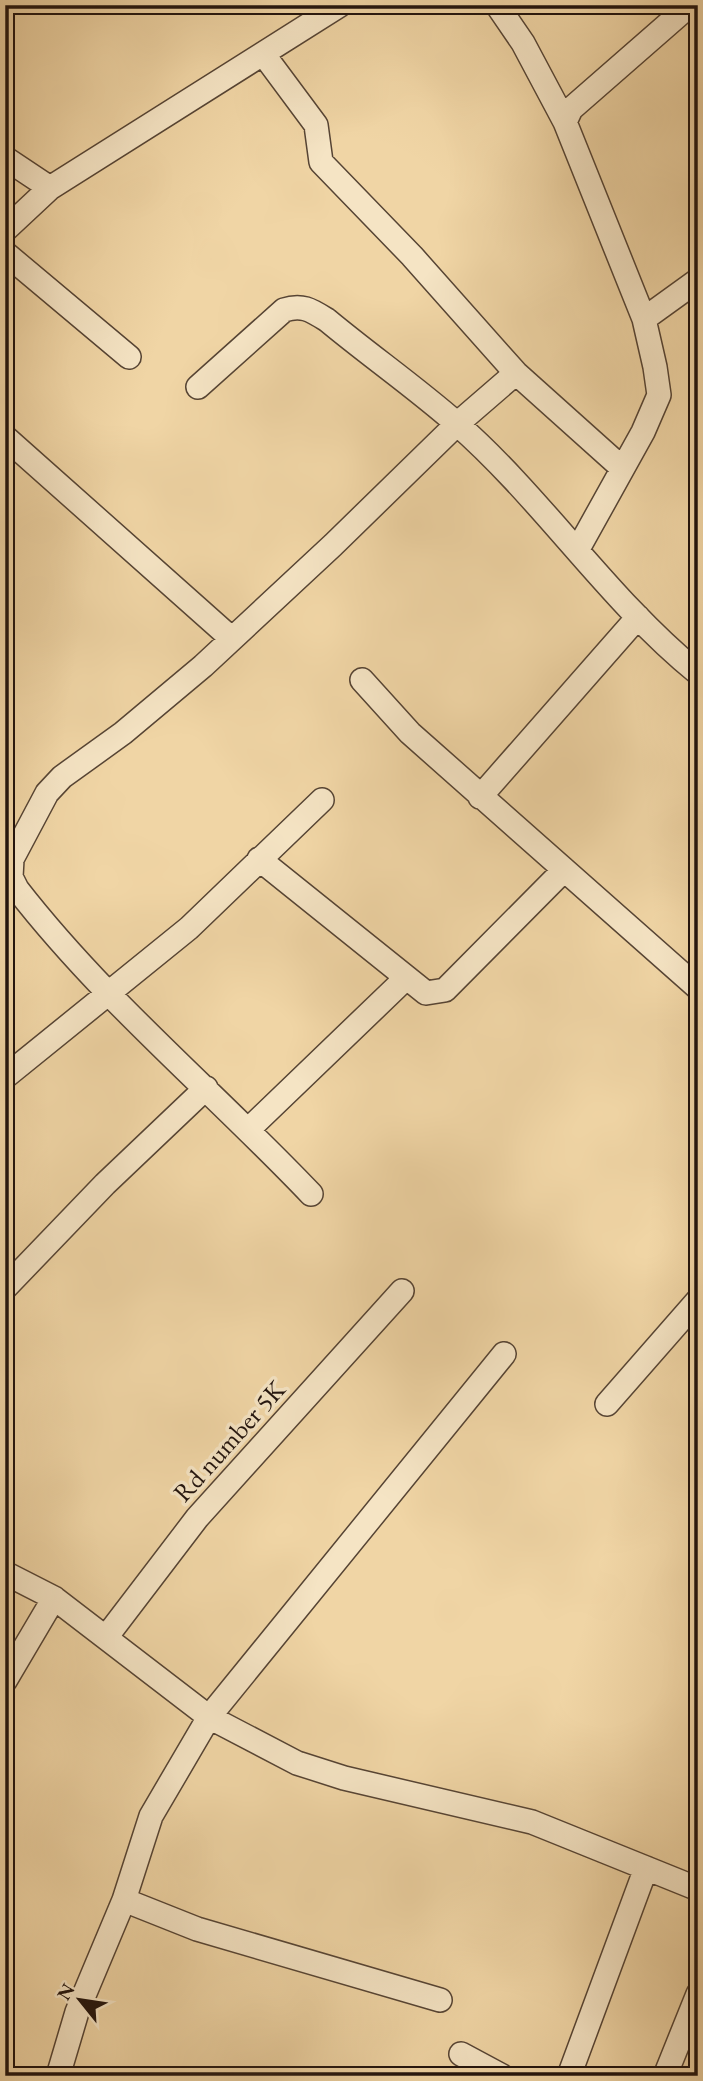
<svg xmlns="http://www.w3.org/2000/svg" width="703" height="2081" font-family="'EB Garamond',serif">
  <style>
    .lines { fill: none; stroke-linecap: round; stroke-linejoin: round }
    .minor-casing { stroke: #564434; stroke-width: 26 }
    .minor { stroke: #f5e4c4; stroke-width: 23 }
    .labels { text-anchor: middle; dominant-baseline: central; stroke-width: 7; stroke-linejoin: round; paint-order: stroke }
    .street-label { font-size: 26px; fill: #22140e; stroke: #f5e4c4 }
  </style>
  <rect width="100%" height="100%" fill="#f0d5a5"/>
  <filter id="stains"><feTurbulence type="fractalNoise" baseFrequency=".00286" numOctaves="4"/><feColorMatrix values="0 0 0 0 .2 0 0 0 0 .09 0 0 0 0 .02 0 0 0 .5 -.17"/></filter>
  <radialGradient id="worn" r=".72"><stop offset=".6" stop-color="#630" stop-opacity="0"/><stop offset="1" stop-color="#630" stop-opacity=".3"/></radialGradient>
  <g class="lines">
    <!-- minor casing -->
    <g class="minor-casing">
      <path id="minor" d="M497 5 523 43 565 122 644 319 655 367 659 395 643 432 578 549
        M264 55 316 125 321 162 412 256 516 373 622 468
        M565 122 571 109 690 5
        M5 158 50 188
        M5 230 50 188 340 5
        M5 253 129 357
        M644 319 698 280
        M198 387 284 310C302 304 311 310 327 320 369 355 415 387 456 423 543 499 608 600 698 673
        M5 437 232 639
        M362 680 410 733 698 988
        M480 797 638 617
        M259 859 426 993 445 990 563 871
        M5 1077 189 928 322 800
        M249 1129 406 978
        M311 1194C213 1091 104 1001 17 889L11 877 12 859 47 793 62 777 123 733 203 666 333 545 457 424 516 373
        M5 1288 105 1184 206 1088
        M607 1404 698 1300
        M5 1573 54 1598 209 1717 297 1763 344 1778 532 1822 698 1889
        M107 1636 197 1518 402 1291
        M5 1681 54 1598
        M124 1900 197 1929 440 2000
        M461 2054 502 2076
        M58 2076 77 2012 124 1900 151 1816 209 1717 504 1354
        M569 2076 646 1868
        M665 2076 698 1994"/>
    </g>
    <!-- minor -->
    <use href="#minor" class="minor"/>
  </g>
  <g class="labels">
    <!-- street labels -->
    <g class="street-label">
      <text transform="translate(229 1441) rotate(-48)">Rd number 5K</text>
    </g>
  </g>
  <!-- margin -->
  <rect width="703" height="2081" fill="none" stroke="#f0d5a5" stroke-width="28"/>
  <rect x="7" y="7" width="689" height="2067" fill="none" stroke="#22140e" stroke-width="3.5"/>
  <rect x="14" y="14" width="675" height="2053" fill="none" stroke="#22140e" stroke-width="2"/>
  <!-- north arrow -->
  <g transform="translate(80 2000) rotate(300)" stroke="#f5e4c4" stroke-width="5" paint-order="stroke">
  <path d="M0-5L12 26L0 18L-12 26Z" fill="#22140e"/>
  <text y="-10" font-size="19" font-weight="bold" text-anchor="middle" fill="#22140e">N</text>
  </g>
  <rect width="100%" height="100%" filter="url(#stains)"/>
  <rect width="100%" height="100%" fill="url(#worn)"/>
</svg>
